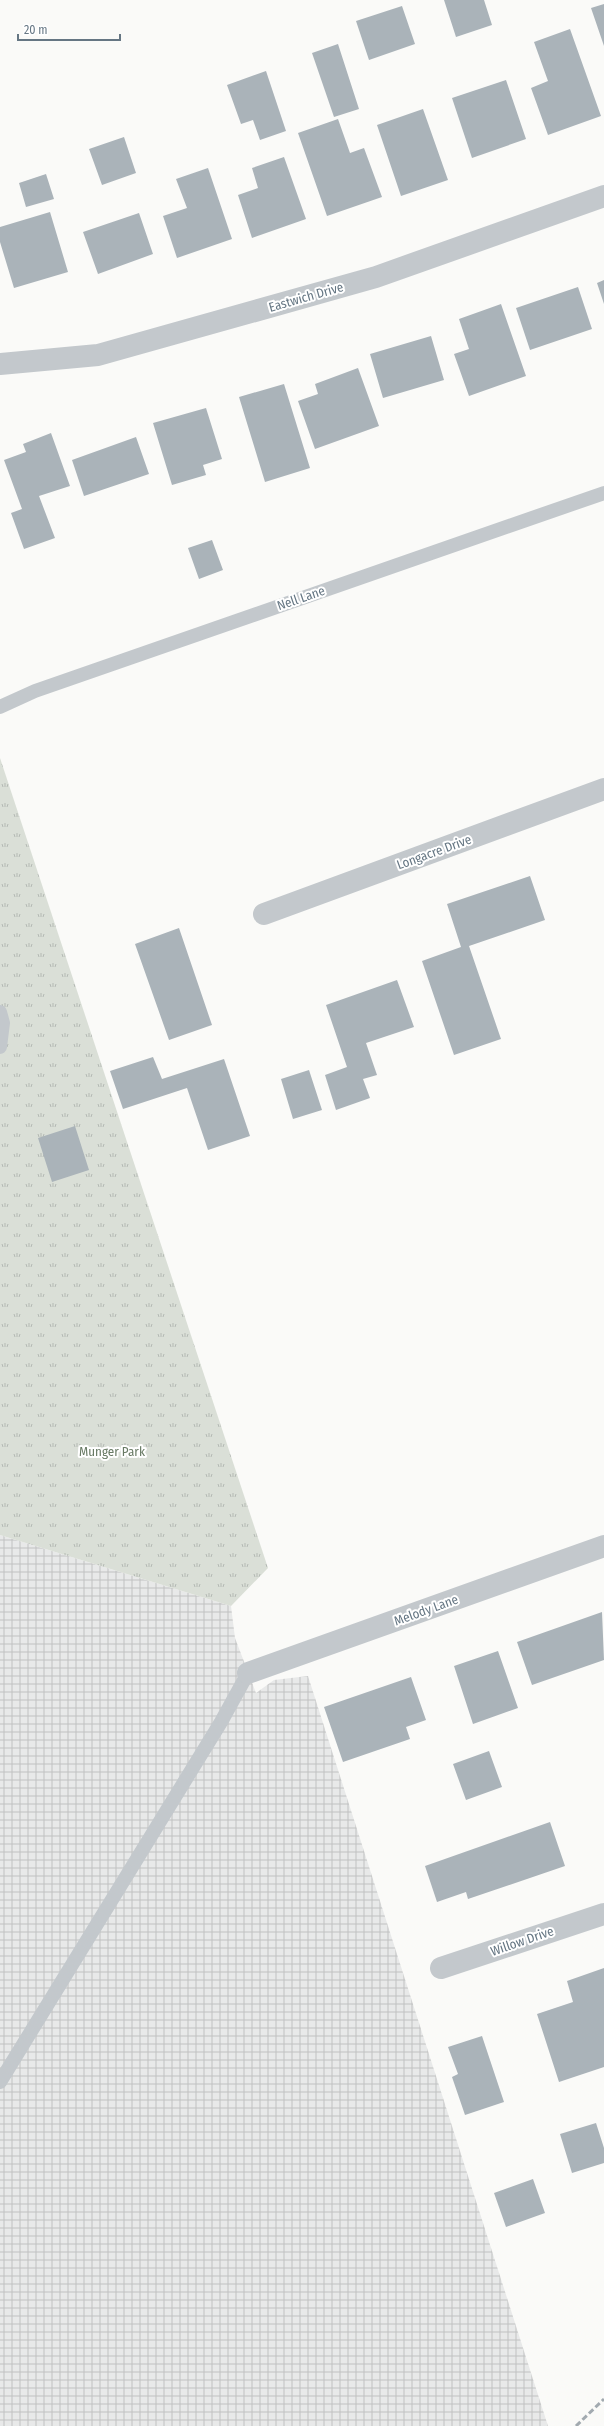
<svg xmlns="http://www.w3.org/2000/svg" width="604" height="2426" font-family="'Fira Sans Condensed',sans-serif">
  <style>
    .industrial { fill: url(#industrial-grid) }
    .grass { fill: url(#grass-tufts) }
    .building { fill: #aab3b9 }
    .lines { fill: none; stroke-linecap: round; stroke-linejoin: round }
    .lane { stroke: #c3c8cc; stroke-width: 14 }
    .street { stroke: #c3c8cc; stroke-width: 22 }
    .rail { stroke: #a2aab0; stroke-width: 3; stroke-dasharray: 6 3; stroke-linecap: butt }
    .labels { text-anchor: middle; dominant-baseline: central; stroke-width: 4; stroke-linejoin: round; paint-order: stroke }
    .street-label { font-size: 13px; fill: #657683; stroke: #fff }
    .park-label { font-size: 13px; fill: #687a64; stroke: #fff }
  </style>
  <defs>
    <pattern id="industrial-grid" width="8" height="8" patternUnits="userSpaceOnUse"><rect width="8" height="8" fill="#e8e9e9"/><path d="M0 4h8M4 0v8" fill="none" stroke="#c0c1c2"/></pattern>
    <pattern id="grass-tufts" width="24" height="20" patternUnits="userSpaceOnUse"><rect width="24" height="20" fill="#dadfd7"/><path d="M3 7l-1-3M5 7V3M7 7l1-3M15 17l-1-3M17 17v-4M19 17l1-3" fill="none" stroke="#b4b9b4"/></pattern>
  </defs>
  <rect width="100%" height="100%" fill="#fafaf8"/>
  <!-- industrial -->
  <path class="industrial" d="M0 1535 231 1606 235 1638 256 1693 274 1680 308 1676 548 2426H0Z"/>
  <!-- grass -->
  <path class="grass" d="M0 758 268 1568 231 1606 0 1535Z"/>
  <!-- building -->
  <path class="building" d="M444 0H484L492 25 456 37Z
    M604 4V46L591 8Z
    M402 6 415 44 369 60 356 21Z
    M570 29 601 116 548 135 531 88 548 81 534 42Z
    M338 44 359 109 334 117 312 53Z
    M266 71 286 131 260 140 253 120 241 124 227 85Z
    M506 80 526 139 472 158 452 98Z
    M423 109 448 180 401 196 377 125Z
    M338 119 350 153 364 148 382 197 327 216 298 133Z
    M124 137 136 173 102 185 89 149Z
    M284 157 306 219 252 238 238 195 258 188 252 168Z
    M208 168 232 239 177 258 163 216 187 208 176 179Z
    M46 174 54 199 26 207 19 183Z
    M50 212 68 272 14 288 0 242V227Z
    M139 213 153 254 98 274 83 232Z
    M604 280V304L597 283Z
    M578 287 592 329 530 350 516 308Z
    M501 304 526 376 469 396 454 354 469 349 459 319Z
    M431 336 444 380 383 398 370 354Z
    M358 368 379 426 315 449 298 401 318 394 315 384Z
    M284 384 310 468 265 482 239 397Z
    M206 408 222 459 203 465 206 475 172 485 153 423Z
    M51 433 70 486 39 496 55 538 24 549 11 513 22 509 4 460 26 452 23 444Z
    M136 437 149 474 84 496 72 460Z
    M212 540 223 570 199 579 188 548Z
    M530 876 545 920 469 946 501 1039 454 1055 422 961 461 947 447 904Z
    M179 928 212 1025 169 1040 135 944Z
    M397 980 414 1027 366 1043 377 1075 363 1079 370 1098 336 1110 325 1075 347 1067 326 1005Z
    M153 1057 162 1079 224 1059 250 1136 208 1150 187 1088 123 1109 110 1071Z
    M309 1070 322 1110 293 1119 281 1079Z
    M75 1126 89 1170 52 1182 38 1138Z
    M602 1612 604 1660 532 1685 517 1642Z
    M498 1651 518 1708 473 1724 454 1666Z
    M411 1677 426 1720 406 1727 410 1739 343 1762 324 1707Z
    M489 1751 502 1787 466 1800 453 1764Z
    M550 1822 565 1866 468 1899 466 1892 437 1902 425 1866Z
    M604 1968V2067L559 2082 537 2014 573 2002 567 1981Z
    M482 2036 504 2102 465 2115 452 2077 458 2074 448 2047Z
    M596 2123 604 2148V2163L572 2173 560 2134Z
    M533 2179 545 2213 506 2227 494 2193Z"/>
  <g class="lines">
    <!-- lane -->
    <path class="lane" d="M0 707 35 691 604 493
      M0 1012 3 1023 0 1047
      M0 2082 221 1722 248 1673"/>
    <!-- street -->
    <path class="street" d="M0 364 98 355 376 277 604 196
      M264 914 604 789
      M248 1673 604 1546
      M441 1968 604 1914"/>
    <!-- rail -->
    <path class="rail" d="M576 2426 604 2399"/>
  </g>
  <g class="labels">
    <!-- street labels -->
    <g class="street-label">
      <text transform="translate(306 297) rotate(-16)">Eastwich Drive</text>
      <text transform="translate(301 598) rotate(-19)">Nell Lane</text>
      <text transform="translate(434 852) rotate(-20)">Longacre Drive</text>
      <text transform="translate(426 1610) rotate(-20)">Melody Lane</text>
      <text transform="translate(522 1941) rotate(-19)">Willow Drive</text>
    </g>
    <!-- park labels -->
    <g class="park-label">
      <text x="112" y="1451">Munger Park</text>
    </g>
  </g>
  <!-- scale -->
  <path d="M18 34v6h102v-6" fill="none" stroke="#657683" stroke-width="2"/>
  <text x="24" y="34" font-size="12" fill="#657683" stroke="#ffffff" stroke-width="3" paint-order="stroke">20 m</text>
</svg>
